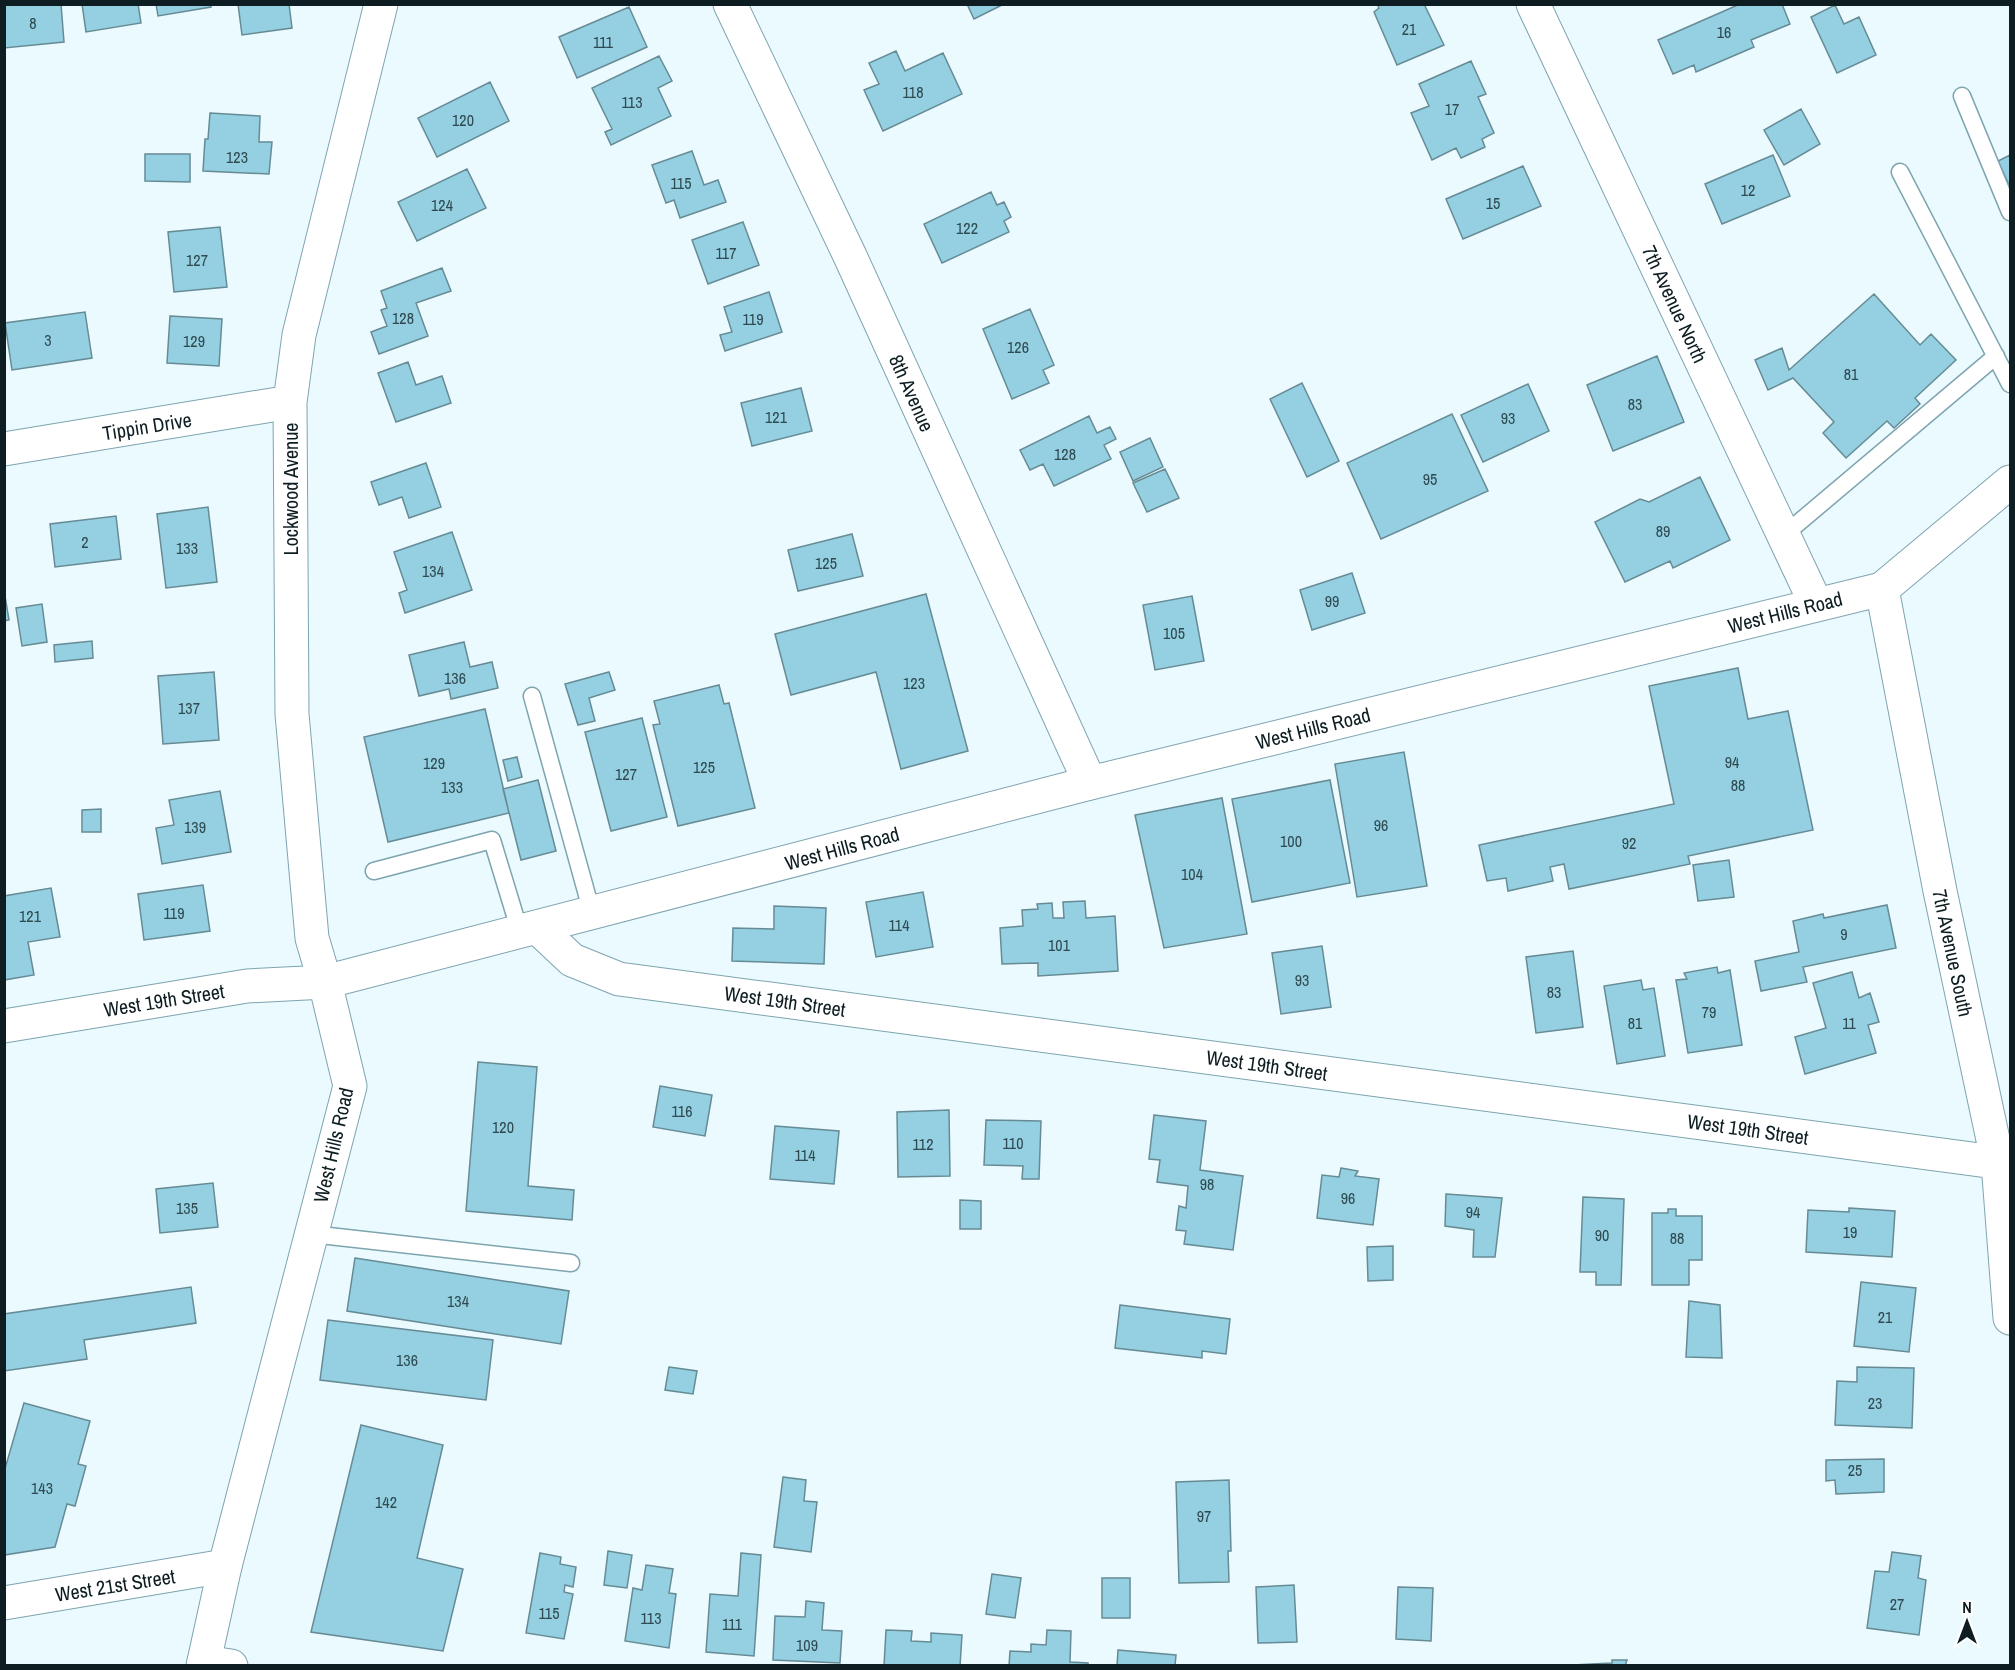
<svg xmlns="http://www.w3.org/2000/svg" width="2015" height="1670" font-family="'Archivo Narrow',sans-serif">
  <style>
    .building { fill: #94d0e1; stroke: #668b95; stroke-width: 1.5 }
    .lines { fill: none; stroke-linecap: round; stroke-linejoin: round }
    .lane-casing { stroke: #7ea4af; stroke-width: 19 }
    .street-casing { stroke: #7ea4af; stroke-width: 35 }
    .secondary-casing { stroke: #7ea4af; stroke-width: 35 }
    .lane { stroke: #fff; stroke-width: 16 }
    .street { stroke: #fff; stroke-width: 33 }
    .secondary { stroke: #fff; stroke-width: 33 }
    .labels { text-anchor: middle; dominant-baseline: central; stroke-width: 5; stroke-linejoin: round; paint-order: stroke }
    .number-label { font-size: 16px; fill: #2f4a51 }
    .street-label { font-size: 20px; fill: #0d1d21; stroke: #fff }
  </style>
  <rect width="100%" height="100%" fill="#eafafe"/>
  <!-- building -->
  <path class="building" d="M4 4H61L64 42 4 48Z
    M82 4H138L141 23 86 32Z
    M156 4H211V7L158 16Z
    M238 4H289L292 28 242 35Z
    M967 4H1004L974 19Z
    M1377 4H1424L1444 45 1397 65 1374 12 1379 8Z
    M1740 4H1782L1790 24 1751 40 1754 47 1696 72 1694 65 1673 74 1658 40Z
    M1835 5 1844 24 1859 17 1876 55 1837 73 1811 17Z
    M629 7 647 47 577 78 559 37Z
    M896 51 905 71 943 53 962 94 883 131 864 90 879 84 869 63Z
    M659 56 672 81 658 88 671 116 611 145 605 132 612 129 592 88Z
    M1471 61 1486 94 1478 97 1494 133 1482 139 1485 147 1461 158 1456 148 1432 160 1411 113 1429 106 1419 84Z
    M490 82 509 121 437 157 418 118Z
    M1801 109 1820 144 1784 165 1764 130Z
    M210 113 260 116 259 142H272L269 174 203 171 205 139H208Z
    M692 151 704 185 718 180 726 202 680 218 674 200 666 203 652 165Z
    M145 154H190V182L145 181Z
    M1773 155 1790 196 1722 224 1705 184Z
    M2010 155V187L1998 161Z
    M1523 166 1541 206 1463 239 1446 199Z
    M467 169 486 208 417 241 398 202Z
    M991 192 997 205 1004 202 1011 217 1004 221 1009 232 942 263 924 224Z
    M743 222 759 265 708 284 692 240Z
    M220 227 227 287 174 292 168 232Z
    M442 268 451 291 416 303 428 336 379 354 371 332 387 326 381 310 387 308 381 291Z
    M769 292 782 332 725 351 720 335 732 332 724 307Z
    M1874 294 1920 345 1931 334 1956 360 1915 398 1920 404 1894 428 1887 421 1846 458 1823 433 1834 422 1793 378 1768 390 1755 360 1782 348 1789 370Z
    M1030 309 1054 365 1043 370 1049 383 1012 399 983 329Z
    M85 312 92 358 12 370 5 323Z
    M170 316 222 319 219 366 167 363Z
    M1657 356 1684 422 1613 451 1587 385Z
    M408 362 416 385 442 376 451 403 396 422 378 373Z
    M1302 383 1339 461 1307 477 1270 399Z
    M1528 384 1549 431 1483 462 1461 415Z
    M801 388 812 431 752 446 741 403Z
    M1452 414 1488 491 1381 539 1347 463Z
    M1089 416 1097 433 1110 427 1116 439 1104 445 1111 459 1054 486 1043 464 1030 470 1020 450Z
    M1150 438 1163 467 1133 481 1120 452Z
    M426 463 441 507 409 518 402 497 379 505 371 482Z
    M1165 469 1179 498 1147 512 1133 483Z
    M1700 477 1730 540 1673 568 1670 561 1625 582 1595 522 1640 499 1649 502Z
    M208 507 217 582 166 588 157 514Z
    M116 516 121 559 55 567 50 524Z
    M452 532 472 590 405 613 399 593 407 590 394 552Z
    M852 534 863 576 798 591 788 550Z
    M1352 573 1365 613 1312 630 1300 590Z
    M4 590 9 620 4 621Z
    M926 594 968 751 901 769 876 672 791 695 775 634Z
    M1192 596 1204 661 1155 670 1143 605Z
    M42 604 47 642 22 646 16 608Z
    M92 641 93 658 55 662 54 645Z
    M464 642 470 667 492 662 498 688 451 699 449 689 419 696 409 655Z
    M1738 668 1748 719 1788 711 1813 830 1688 856 1690 864 1569 889 1564 864 1550 867 1553 881 1508 891 1506 878 1487 881 1479 845 1674 804 1649 686Z
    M214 672 219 740 163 744 158 676Z
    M609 672 615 690 589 698 595 721 578 725 565 684Z
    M719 685 724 704 729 703 755 808 678 826 653 725 660 724 654 701Z
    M485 709 509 813 388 842 364 737Z
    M642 718 667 817 611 831 585 732Z
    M1404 752 1427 886 1357 897 1335 764Z
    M517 757 522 777 508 781 503 760Z
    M538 780 556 851 521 860 503 789Z
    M1330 780 1350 883 1252 902 1232 799Z
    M220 791 231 852 162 864 156 828 174 825 169 800Z
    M1222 798 1247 934 1164 948 1135 815Z
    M101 809V832H82V810Z
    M1729 860 1734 897 1698 901 1693 865Z
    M203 885 210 931 144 940 138 894Z
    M51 888 60 937 28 942 34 975 4 980V896Z
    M923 892 933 947 876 957 866 902Z
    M1085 901 1086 918 1115 916 1118 971 1038 976V963L1002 964 1000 928 1023 926 1022 910 1038 909 1037 904 1052 903 1053 918H1064L1063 902Z
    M1887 905 1896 948 1803 967 1807 982 1761 991 1755 961 1799 952 1793 921 1823 914 1824 918Z
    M774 906 826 908 824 964 732 961 733 928 774 929Z
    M1322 946 1331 1007 1281 1014 1272 953Z
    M1573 951 1583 1027 1536 1033 1526 957Z
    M1717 967 1718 973 1730 970 1742 1045 1688 1053 1676 980 1687 979 1684 973Z
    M1852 972 1859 998 1870 993 1879 1022 1868 1025 1876 1053 1805 1074 1795 1037 1826 1028 1813 983Z
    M1641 980 1643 990 1654 988 1665 1056 1617 1064 1604 986Z
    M478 1062 537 1067 528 1186 574 1190 572 1220 466 1211Z
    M660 1086 712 1095 705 1136 653 1127Z
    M949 1110 950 1176 898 1177 897 1112Z
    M1154 1115 1206 1121 1200 1170 1243 1176 1233 1250 1184 1244 1186 1231 1176 1230 1179 1206 1186 1208 1188 1186 1157 1182 1160 1160 1149 1159Z
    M986 1120 1041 1121 1039 1179H1022L1023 1166 984 1165Z
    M775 1126 839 1131 834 1184 770 1179Z
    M1341 1168 1358 1171 1355 1176 1379 1179 1373 1225 1317 1218 1322 1175 1339 1177Z
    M213 1183 218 1227 160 1233 156 1189Z
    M1446 1194 1502 1198 1495 1257H1473L1474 1230 1445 1226Z
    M1583 1197 1624 1199 1621 1285H1596V1272H1580Z
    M960 1200 981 1201V1229H960Z
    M1849 1208 1895 1211 1892 1257 1806 1252 1808 1210 1849 1212Z
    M1668 1209H1676V1216H1702V1260H1689V1285H1652V1213H1668Z
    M1393 1246V1280L1368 1281 1367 1247Z
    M355 1258 569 1291 561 1344 347 1311Z
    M1861 1282 1916 1288 1909 1352 1854 1346Z
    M191 1287 196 1323 84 1340 87 1359 4 1371V1314Z
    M1689 1301 1720 1305 1722 1358 1686 1357Z
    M1120 1305 1230 1319 1226 1354 1202 1351V1358L1115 1348Z
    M328 1320 493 1340 486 1400 320 1380Z
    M669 1367 697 1371 693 1394 665 1390Z
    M1857 1367 1914 1368 1912 1428 1835 1425 1837 1381 1857 1382Z
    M24 1403 90 1421 78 1464 86 1466 75 1506 67 1504 55 1547 4 1555V1472Z
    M361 1425 443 1445 417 1558 463 1569 443 1651 311 1632Z
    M1884 1459V1492L1836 1494 1835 1480 1826 1481V1460Z
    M783 1477 806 1480 804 1501 817 1502 811 1552 774 1547Z
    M1229 1480 1231 1551H1228L1229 1582 1179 1583 1176 1482Z
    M608 1551 632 1555 627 1588 604 1585Z
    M1892 1552 1921 1556 1918 1578 1926 1580 1919 1635 1867 1628 1875 1571 1889 1572Z
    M540 1553 561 1557 560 1564 576 1567 573 1587 565 1585 564 1592 573 1594 564 1639 526 1633Z
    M741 1553 761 1555 754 1656 706 1652 710 1594 738 1596Z
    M646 1565 673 1569 669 1593 676 1594 669 1648 625 1641 633 1588 642 1590Z
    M992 1574 1021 1578 1015 1618 986 1614Z
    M1102 1578H1130V1618H1102Z
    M1294 1585 1297 1642 1258 1643 1256 1587Z
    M1398 1587 1433 1588 1431 1641 1396 1639Z
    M806 1601 824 1603 822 1630 842 1631 840 1663 773 1660 775 1616 805 1617Z
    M886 1630 912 1631 911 1641 931 1642V1633L962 1635 960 1666H884Z
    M1047 1630 1071 1631 1070 1662 1088 1663V1666H1009L1010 1651 1031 1652V1644L1046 1645Z
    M1118 1650 1176 1655 1175 1666H1117Z
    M1612 1660H1627L1625 1666H1552L1612 1663Z"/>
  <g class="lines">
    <!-- lane casing -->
    <g class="lane-casing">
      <path id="lane" d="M1962 96 2010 212
        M1900 172 2010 384
        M1784 535 1996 356
        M532 696 592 913
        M374 871 492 840 520 932
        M311 1234 571 1263"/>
    </g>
    <!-- street casing -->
    <g class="street-casing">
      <path id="street" d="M730 4 850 256 1090 783
        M1533 4 1816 604
        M4 449 290 402
        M1882 589 1940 891 1998 1163 2010 1318
        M538 928 572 960 619 979 2010 1164
        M4 1026 247 986 325 982 312 938 292 714 290 402 299 335 381 4
        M4 1603 225 1566
        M204 1662 231 1666"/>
    </g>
    <!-- secondary casing -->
    <g class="secondary-casing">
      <path id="secondary" d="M203 1666 225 1566 350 1086 325 982 1090 783 1882 589 2010 482"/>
    </g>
    <!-- lane -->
    <use href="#lane" class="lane"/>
    <!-- street -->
    <use href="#street" class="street"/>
    <!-- secondary -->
    <use href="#secondary" class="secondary"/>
  </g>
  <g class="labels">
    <!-- number labels -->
    <g class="number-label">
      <text x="33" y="23">8</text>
      <text x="1409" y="29">21</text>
      <text x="1724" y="32">16</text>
      <text x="603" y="42">111</text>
      <text x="913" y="92">118</text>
      <text x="632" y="102">113</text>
      <text x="1452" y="109">17</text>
      <text x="463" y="120">120</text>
      <text x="237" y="157">123</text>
      <text x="681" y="183">115</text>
      <text x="1748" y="190">12</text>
      <text x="1493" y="203">15</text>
      <text x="442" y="205">124</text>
      <text x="967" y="228">122</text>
      <text x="726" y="253">117</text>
      <text x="197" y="260">127</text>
      <text x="403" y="318">128</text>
      <text x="753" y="319">119</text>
      <text x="48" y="340">3</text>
      <text x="194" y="341">129</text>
      <text x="1018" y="347">126</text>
      <text x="1851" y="374">81</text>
      <text x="1635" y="404">83</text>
      <text x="776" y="417">121</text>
      <text x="1508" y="418">93</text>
      <text x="1065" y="454">128</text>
      <text x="1430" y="479">95</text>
      <text x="1663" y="531">89</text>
      <text x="85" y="542">2</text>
      <text x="187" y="548">133</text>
      <text x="826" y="563">125</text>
      <text x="433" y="571">134</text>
      <text x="1332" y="601">99</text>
      <text x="1174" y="633">105</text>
      <text x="455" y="678">136</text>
      <text x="914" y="683">123</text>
      <text x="189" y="708">137</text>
      <text x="1732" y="762">94</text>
      <text x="434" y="763">129</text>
      <text x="704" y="767">125</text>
      <text x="626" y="774">127</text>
      <text x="1738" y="785">88</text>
      <text x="452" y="787">133</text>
      <text x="1381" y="825">96</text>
      <text x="195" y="827">139</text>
      <text x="1291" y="841">100</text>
      <text x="1629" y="843">92</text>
      <text x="1192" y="874">104</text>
      <text x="174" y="913">119</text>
      <text x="30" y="916">121</text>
      <text x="899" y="925">114</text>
      <text x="1844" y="934">9</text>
      <text x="1059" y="945">101</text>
      <text x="1302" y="980">93</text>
      <text x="1554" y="992">83</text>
      <text x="1709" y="1012">79</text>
      <text x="1635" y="1023">81</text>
      <text x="1849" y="1023">11</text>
      <text x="682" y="1111">116</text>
      <text x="503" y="1127">120</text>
      <text x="1013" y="1143">110</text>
      <text x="923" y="1144">112</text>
      <text x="805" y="1155">114</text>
      <text x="1207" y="1184">98</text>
      <text x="1348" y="1198">96</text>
      <text x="187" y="1208">135</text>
      <text x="1473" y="1212">94</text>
      <text x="1850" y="1232">19</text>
      <text x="1602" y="1235">90</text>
      <text x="1677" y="1238">88</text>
      <text x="458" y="1301">134</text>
      <text x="1885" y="1317">21</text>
      <text x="407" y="1360">136</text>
      <text x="1875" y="1403">23</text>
      <text x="1855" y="1470">25</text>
      <text x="42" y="1488">143</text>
      <text x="386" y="1502">142</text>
      <text x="1204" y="1516">97</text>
      <text x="1897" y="1604">27</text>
      <text x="549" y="1613">115</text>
      <text x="651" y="1618">113</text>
      <text x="732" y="1624">111</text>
      <text x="807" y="1645">109</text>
    </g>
    <!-- street labels -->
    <g class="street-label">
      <text transform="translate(1675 304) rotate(65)">7th Avenue North</text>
      <text transform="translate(912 393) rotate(66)">8th Avenue</text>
      <text transform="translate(147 426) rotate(-9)">Tippin Drive</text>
      <text transform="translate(290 489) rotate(-90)">Lockwood Avenue</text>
      <text transform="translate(1785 612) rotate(-14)">West Hills Road</text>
      <text transform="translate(1313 728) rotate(-14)">West Hills Road</text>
      <text transform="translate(842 848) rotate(-15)">West Hills Road</text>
      <text transform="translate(1953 953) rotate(78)">7th Avenue South</text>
      <text transform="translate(164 1000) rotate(-9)">West 19th Street</text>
      <text transform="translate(785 1001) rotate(8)">West 19th Street</text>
      <text transform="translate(1267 1065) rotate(8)">West 19th Street</text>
      <text transform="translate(1748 1129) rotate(8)">West 19th Street</text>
      <text transform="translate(333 1145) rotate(-77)">West Hills Road</text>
      <text transform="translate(115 1585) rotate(-9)">West 21st Street</text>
    </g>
  </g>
  <!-- border -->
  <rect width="2015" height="1670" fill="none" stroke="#0d1d21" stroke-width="12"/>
  <!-- north arrow -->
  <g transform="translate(1967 1622)" stroke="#ffffff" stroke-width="4.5" paint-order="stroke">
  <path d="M0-4.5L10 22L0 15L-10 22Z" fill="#0d1d21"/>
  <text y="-9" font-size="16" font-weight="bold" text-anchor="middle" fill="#0d1d21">N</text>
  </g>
</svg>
